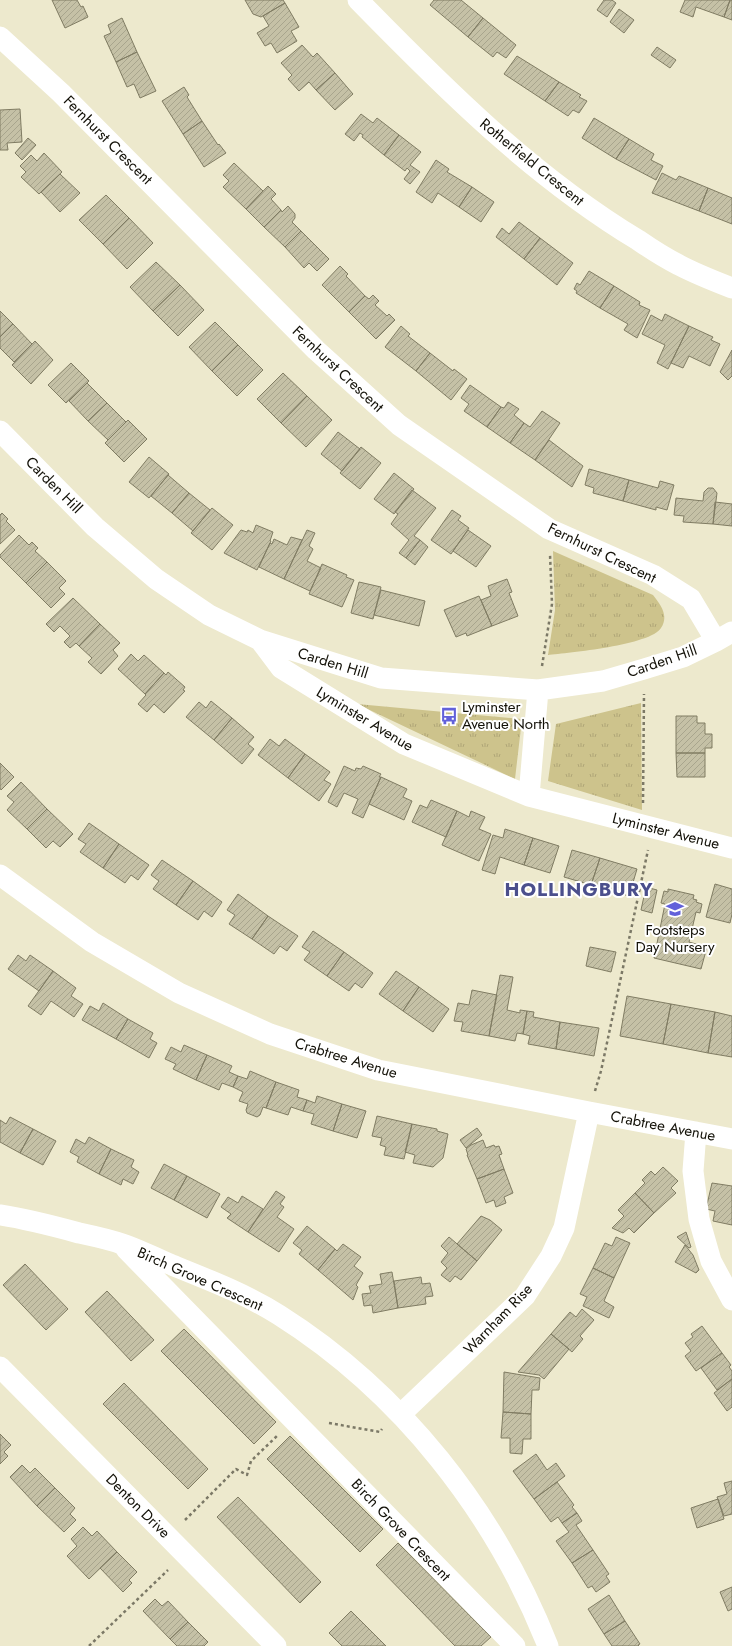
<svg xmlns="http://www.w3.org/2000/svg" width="732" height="1646" font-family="Jost,sans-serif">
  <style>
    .grass { fill: url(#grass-tufts) }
    .building { fill: url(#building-hatch); stroke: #807c63 }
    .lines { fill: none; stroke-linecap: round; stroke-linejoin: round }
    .path { stroke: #7b7866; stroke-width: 2.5; stroke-dasharray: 3 3; stroke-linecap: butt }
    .minor { stroke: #fff; stroke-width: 21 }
    .labels { text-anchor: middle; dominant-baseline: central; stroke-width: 4; stroke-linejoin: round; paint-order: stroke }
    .street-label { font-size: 15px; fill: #121007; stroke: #fff }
    .poi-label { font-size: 15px; fill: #121007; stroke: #fff; text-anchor: start }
    .district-label { font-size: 19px; font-weight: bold; letter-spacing: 1px; fill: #4b4f8c; stroke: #fff }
  </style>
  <defs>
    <pattern id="grass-tufts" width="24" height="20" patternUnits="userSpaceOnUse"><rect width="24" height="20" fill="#cdc38c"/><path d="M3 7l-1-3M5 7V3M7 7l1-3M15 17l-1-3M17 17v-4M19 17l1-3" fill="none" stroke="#afa677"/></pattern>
    <pattern id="building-hatch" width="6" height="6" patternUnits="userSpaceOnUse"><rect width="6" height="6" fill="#c5c1a6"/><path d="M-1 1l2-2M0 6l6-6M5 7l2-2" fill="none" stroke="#a8a58d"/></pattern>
  </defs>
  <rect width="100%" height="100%" fill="#ede9cd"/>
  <!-- grass -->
  <path class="grass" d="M553 551 653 595C661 605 669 616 661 628 651 645 568 653 548 655L555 610Z
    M641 703 642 810 548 781 556 724Z
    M357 704 522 719 515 779Z"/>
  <!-- building -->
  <path class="building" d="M52 0H77L81 7 83 6 88 17 65 28Z
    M245 0H283L285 3 261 17 253 14Z
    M434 0H461L483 18 468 37 430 5Z
    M604 0H612L616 3 607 17 597 10Z
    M685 0H730L724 17 696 7 693 17 680 12Z
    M730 0H732V20L724 17Z
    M285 3 299 27 291 31 297 41 277 53 271 43 265 46 257 33 269 26 263 16Z
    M619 9 634 20 624 33 610 22Z
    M122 18 137 52 116 62 104 36 111 33 108 25Z
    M483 18 516 45 506 58 497 52 493 57 468 37Z
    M302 45 313 57 317 53 335 73 316 90 309 82 299 91 288 79 292 75 281 63Z
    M657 47 676 60 670 68 651 55Z
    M137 52 156 91 140 98 134 84 127 87 116 62Z
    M517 56 559 82 545 101 504 74Z
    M335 73 353 94 335 110 316 90Z
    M559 82 581 95 579 97 587 101 579 113 573 110 568 116 545 101Z
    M184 87 189 95 187 97 202 121 183 134 162 101Z
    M20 109 22 142 7 143 8 150H0V110Z
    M361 114 373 123 377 118 399 135 384 155 362 137 363 135 360 133 354 141 345 134Z
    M594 118 629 139 616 159 582 138Z
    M202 121 218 145 219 144 226 153 204 167 183 134Z
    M399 135 421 152 410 165 420 172 410 184 404 179 410 171 407 168 405 171 384 155Z
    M28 138 36 145 22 160 15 153Z
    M629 139 654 154 651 160 663 166 656 180 616 159Z
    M44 153 62 172 39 194 21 177 26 172 20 166 31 155 37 161Z
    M436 160 449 169 447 172 472 187 459 207 438 193 432 203 416 192Z
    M234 163 263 191 246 209 223 187 229 181 223 175Z
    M662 173 676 180 679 176 708 188 699 211 652 193Z
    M60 174 80 193 60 212 41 192Z
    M268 186 276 194 271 199 281 210 264 227 246 209Z
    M472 187 494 202 481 222 459 207Z
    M708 188 732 198V224L699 211Z
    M106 195 129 218 103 244 79 220Z
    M288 206 295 214V218L292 222 301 231 285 247 264 227 281 210 282 212Z
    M129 218 153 243 127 269 103 244Z
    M519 222 540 238 524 259 496 237 502 228 509 234Z
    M301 231 329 259 317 271 309 263 304 268 285 247Z
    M540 238 573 263 557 285 524 259Z
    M156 262 180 285 153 311 130 287Z
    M340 266 348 274 346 276 365 296 349 312 322 285Z
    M589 271 614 286 600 308 576 293 577 291 574 289 577 283 580 285Z
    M180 285 204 310 178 336 153 311Z
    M614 286 640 302 639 305 650 310 637 338 624 330 628 324 600 308Z
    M373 295 379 301 375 305 387 316 389 314 395 320 376 339 349 312 365 296 369 299Z
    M0 311 13 324 0 337Z
    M665 314 689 326 668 369 657 363 665 345 642 334 651 315 662 321Z
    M215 322 238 345 212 371 189 347Z
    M13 324 32 344 14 362 0 348V337Z
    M401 326 410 334 408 336 430 353 416 371 385 347Z
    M689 326 713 337 711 340 720 344 710 366 689 356 683 368 671 363Z
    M35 341 53 360 31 384 12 365Z
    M238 345 263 370 237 396 212 371Z
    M732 350V376L728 380 720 372Z
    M430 353 453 371 454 369 467 379 451 400 416 371Z
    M71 363 89 381 66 403 48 385Z
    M283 373 307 396 281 423 257 399Z
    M87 383 107 403 88 421 69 401Z
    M470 385 501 407 487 427 464 411 469 404 461 398Z
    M307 396 332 420 306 447 281 423Z
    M508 402 519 409 514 415 524 423 510 443 487 427 501 407 504 408Z
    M107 403 126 422 108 440 88 421Z
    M542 411 560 423 535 460 510 443 524 423 530 427Z
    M128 420 147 439 124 462 105 443Z
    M338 432 360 449 342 471 321 454Z
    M549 440 583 466 572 487 535 460Z
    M361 447 381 463 360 489 340 473Z
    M149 457 169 474 149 498 129 482Z
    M589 469 629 480 623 501 593 493 594 488 585 485Z
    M394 473 414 489 394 514 374 499Z
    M168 475 189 493 172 513 151 496Z
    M629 480 658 488 660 481 674 485 667 510 656 507V510L623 501Z
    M708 488H713L717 493 713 524 683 522 684 516 674 515 676 498 703 501 704 492Z
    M412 490 436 508 414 536 420 540 406 558 399 553 409 540 391 524 398 514 395 512Z
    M189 493 210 510 193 531 172 513Z
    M715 502 732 504V526L713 524Z
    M212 508 233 525 212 550 191 533Z
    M452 510 461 516 458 520 469 528 451 554 431 540Z
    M2 513 8 519 6 521 15 530 0 544V515Z
    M256 525 273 532 270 541H271L257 570 224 553 241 530 247 532 248 530 253 533Z
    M307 530 315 533 309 546 313 549 307 561 321 568 310 591 284 579Z
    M468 530 491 546 476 567 453 551Z
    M19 535 29 545 32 542 38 548 35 551 47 562 26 583 0 557V555Z
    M291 537 302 540 284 579 259 567 270 543 272 544 274 539 287 545Z
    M420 540 428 547 415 565 406 558Z
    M47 562 66 581 59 588 65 594 51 608 26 583Z
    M322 564 347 575 346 577 354 580 342 607 309 594Z
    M507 579 512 592 509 593 518 616 492 626 481 600 491 596 488 586Z
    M359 582 381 587 373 619 351 613Z
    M381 590 425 601 419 626 374 615Z
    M479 596 492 626 467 636 466 633 456 637 444 610Z
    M73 598 100 624 79 646 76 643 70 648 64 642 70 636 60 626 54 632 46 624Z
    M100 624 120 643 113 650 118 656 101 674 88 662 92 658 79 646Z
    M131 654 138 661 144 655 164 673 145 694 118 669Z
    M168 672 185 687 183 690 185 691 164 713 154 704 147 712 138 704 146 695 145 694 164 673 166 675Z
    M211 701 232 718 214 740 186 717 199 702 206 708Z
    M676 716H697V723H705V734H712V748H705V753H676Z
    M232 718 254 737 248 744 254 749 242 764 214 740Z
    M270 739 279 746 285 739 305 754 288 778 258 755Z
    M676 753H705V777H677Z
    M305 754 330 772 324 780 331 784 319 801 288 778Z
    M0 763 14 777 1 790 0 788Z
    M344 766 355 771 356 768 361 769 363 766 381 774 379 777H381L363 818 352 813 358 799 344 793 337 807 328 802Z
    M381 777 407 789 403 797 412 801 404 820 369 804Z
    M21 782 47 809 27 829 7 810 14 802 7 796Z
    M431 800 457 811 446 837 412 822 420 805 427 808Z
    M47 809 73 834 60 847 53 841 46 848 27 829Z
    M457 811 469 817 471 811 485 817 479 829 491 834 479 861 442 845Z
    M89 823 119 844 103 868 80 852 86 844 78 839Z
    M505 829 533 838 524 865 500 857 495 874 482 870 493 835 503 838Z
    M533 838 559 846 550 873 524 865Z
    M119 844 149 865 138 880 131 875 125 883 103 868Z
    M572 850 600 858 591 885 564 877Z
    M600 858 637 869 629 896 591 885Z
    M162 860 193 881 176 905 153 889 159 881 151 875Z
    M193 881 222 902 212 917 204 911 198 920 176 905Z
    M715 884 732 889V914L730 923 706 917Z
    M646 887 657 890 652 913 641 910Z
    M668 889 694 895 693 899 697 900 696 902 702 904 700 913 696 912 689 942 707 947 701 969 654 958 665 904 661 903 664 891 668 892Z
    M238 894 268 916 252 939 229 924 235 915 227 910Z
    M268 916 298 936 287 951 280 946 274 954 252 939Z
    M313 931 344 952 327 976 304 960 310 952 302 947Z
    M590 947 616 952 611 972 586 966Z
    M344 952 373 973 362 988 355 983 349 991 327 976Z
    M18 955 26 961 30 955 53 971 39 991 8 969Z
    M53 971 76 988 71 996 83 1004 74 1017 51 1001 41 1015 28 1006Z
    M396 971 419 987 403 1011 379 994Z
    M500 975 513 977 507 1010 520 1013V1010L527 1011 523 1034 517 1033 515 1041 489 1036Z
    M419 987 449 1009 433 1032 403 1011Z
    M472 990 497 995 489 1036 461 1031 463 1022 454 1021 458 1003 469 1005Z
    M627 996 671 1004 663 1044 620 1036Z
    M103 1003 128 1019 116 1039 82 1020 90 1006 99 1011Z
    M671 1004 715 1012 708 1053 663 1044Z
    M527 1011 534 1012 533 1017 560 1022 556 1049 528 1044 530 1036 523 1034Z
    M715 1012 732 1016V1057L708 1053Z
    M128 1019 153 1033 150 1039 157 1043 149 1058 116 1039Z
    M560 1022 599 1028 594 1056 556 1049Z
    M184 1045 207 1055 196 1080 173 1069 176 1064 165 1059 171 1047 181 1052Z
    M207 1055 232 1066 229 1072 238 1076 233 1087 222 1083 219 1090 196 1080Z
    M250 1071 276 1082 266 1108 263 1107 260 1115 257 1117 247 1113 246 1110 248 1104 239 1101 243 1092 233 1087 238 1076 247 1079Z
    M276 1082 299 1090 297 1097 307 1100 303 1111 291 1107 288 1115 266 1108Z
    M317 1096 342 1104 333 1131 311 1124 314 1114 303 1111 307 1100 315 1103Z
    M342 1104 366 1111 357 1138 333 1131Z
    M377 1116 412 1124 404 1159 384 1155 386 1147 380 1145 382 1138 372 1136Z
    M10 1117 33 1129 20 1153 0 1142V1120L6 1124Z
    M412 1124 437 1129V1131L448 1134 443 1158 433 1167 413 1163 415 1155 405 1152Z
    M477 1128 482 1135 466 1148 460 1140Z
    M33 1129 56 1141 43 1165 20 1153Z
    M89 1137 111 1149 99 1174 77 1162 79 1157 70 1152 76 1139 85 1144Z
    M483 1140 486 1148 494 1145 495 1147 499 1146 502 1154 499 1155 504 1169 477 1179 467 1155H468L466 1149 471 1145Z
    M111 1149 134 1160 131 1167 139 1172 133 1184 123 1179 121 1185 99 1174Z
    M164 1164 187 1176 174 1200 151 1188Z
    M663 1167 678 1181 671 1188 676 1193 654 1213 635 1193 645 1183 642 1180 651 1171 655 1175Z
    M504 1169 513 1193 504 1197 506 1203 496 1207 494 1200 486 1203 477 1179Z
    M187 1176 220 1194 207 1218 174 1200Z
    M712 1183 732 1186V1225L713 1221 715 1211 706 1209Z
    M276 1191 285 1197 280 1204 284 1207 277 1217 294 1229 279 1252 248 1232Z
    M635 1193 654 1213 634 1233 629 1228 623 1233 612 1228 624 1216 618 1210Z
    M242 1196 263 1209 248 1232 227 1218 231 1214 221 1207 228 1197 238 1203Z
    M481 1216 490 1220 502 1230 477 1261 457 1244Z
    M307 1226 335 1249 318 1270 299 1254 302 1250 293 1243Z
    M686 1232 691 1247 689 1248 677 1237Z
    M449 1237 477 1261 461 1280 455 1276 450 1282 441 1275 447 1268 441 1262 448 1253 441 1246Z
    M616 1237 630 1243 614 1278 593 1268 605 1243 612 1246Z
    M343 1244 361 1257 354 1266 363 1273 356 1285 358 1287 353 1300 318 1270 335 1249 337 1251Z
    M685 1245 693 1255 699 1270 696 1273 675 1262Z
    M25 1264 68 1309 46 1330 3 1285Z
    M593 1268 614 1278 604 1301 614 1307 609 1318 583 1306 587 1297 580 1294Z
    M392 1272 398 1308 373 1313 372 1305 364 1306 362 1294 371 1293 369 1286 382 1284 380 1274Z
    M421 1277 422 1284 430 1283 433 1296 425 1297 426 1304 398 1308 394 1281Z
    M107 1291 154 1340 131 1361 85 1312Z
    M582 1309 594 1320 580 1336 583 1339 572 1352 551 1334 570 1312 576 1317Z
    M702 1326 722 1353 696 1371 685 1356 691 1351 685 1343 693 1337 691 1334Z
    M184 1329 276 1422 254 1444 161 1351Z
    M551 1334 569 1349 544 1379 539 1375 518 1372Z
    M722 1353 731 1365 729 1367 732 1371V1379L717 1390 701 1368Z
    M504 1372 540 1378 539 1390H532L531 1414 503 1412Z
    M732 1379V1407L727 1411 714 1393Z
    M124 1383 208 1469 188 1489 103 1404Z
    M503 1412 531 1414V1439H523L522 1454 510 1453V1438H501Z
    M0 1434 11 1445 4 1452 8 1456 0 1464Z
    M290 1436 383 1529 360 1552 267 1459Z
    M536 1454 547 1470 556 1463 565 1476 534 1499 513 1471Z
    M22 1465 30 1473 35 1468 55 1488 37 1506 10 1477Z
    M732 1481V1514L724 1516 717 1497 727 1494 724 1483Z
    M557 1482 574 1505 572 1507 577 1513 562 1523 558 1517 551 1522 534 1499Z
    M55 1488 75 1508 70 1514 76 1520 64 1532 37 1506Z
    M238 1497 321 1582 300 1603 217 1517Z
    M718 1499 724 1519 697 1528 691 1508Z
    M577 1513 582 1521 576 1525 593 1550 572 1563 556 1541 569 1532 562 1523Z
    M83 1527 92 1536 97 1531 117 1552 89 1579 67 1556 77 1546 71 1539Z
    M398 1543 491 1637 481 1646H455L376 1565Z
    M593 1550 609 1574 606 1576 610 1582 596 1592 592 1586 588 1588 572 1563Z
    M117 1552 137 1572 129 1580 132 1583 123 1592 100 1568Z
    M732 1587V1609L728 1611 720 1592Z
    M609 1595 625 1621 604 1634 588 1609Z
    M155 1599 162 1606 168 1601 188 1622 170 1639 143 1611Z
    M351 1611 386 1646H342L329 1633Z
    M625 1621 640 1644 638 1645 639 1646H612L604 1634Z
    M188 1622 208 1642 204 1646H177L170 1639Z"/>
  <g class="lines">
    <!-- path -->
    <path class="path" d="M542 666 552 604 550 554
      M643 803 644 694
      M595 1091 601 1071 648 850
      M329 1423 380 1432 382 1429
      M185 1520 236 1469 247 1475 251 1461 278 1435
      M89 1646 168 1570"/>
    <!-- minor -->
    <path class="minor" d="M358 0C444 88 532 176 638 240 651 249 665 258 679 265 696 274 714 281 732 288
      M0 37 61 93 316 350 399 425 549 529 653 575 691 599 716 641
      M0 431 95 527 156 579 209 615 260 640 381 678 538 690 603 681 644 669 683 657 716 641 732 632
      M260 640 281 668 404 744 529 796 732 848
      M529 796 538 690
      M0 875 92 942 179 993 270 1034 378 1070 589 1112 732 1139
      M696 1132 693 1171 699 1219 711 1261 732 1300
      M0 1215C27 1219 53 1226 79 1233 93 1236 108 1239 122 1244 139 1250 156 1258 172 1265 209 1280 246 1294 279 1315 401 1392 495 1512 548 1646
      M126 1249 515 1646
      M0 1367 276 1646
      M401 1414 525 1296 551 1256 564 1228 589 1112"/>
  </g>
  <!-- icons -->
  <defs>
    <g id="bus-bare" transform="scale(1.38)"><path d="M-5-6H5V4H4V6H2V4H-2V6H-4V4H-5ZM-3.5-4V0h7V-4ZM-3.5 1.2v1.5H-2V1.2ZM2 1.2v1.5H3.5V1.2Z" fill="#6261da" stroke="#fff" stroke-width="2.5" paint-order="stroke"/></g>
    <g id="school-bare" transform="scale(1.38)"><path d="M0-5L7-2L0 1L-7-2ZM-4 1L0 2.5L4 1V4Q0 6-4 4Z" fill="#6261da" stroke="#fff" stroke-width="2.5" paint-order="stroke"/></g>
  </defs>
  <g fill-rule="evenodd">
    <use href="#bus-bare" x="449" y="716"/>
    <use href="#school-bare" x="675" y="909"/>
  </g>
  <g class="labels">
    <!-- street labels -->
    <g class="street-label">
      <text transform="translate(108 140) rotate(45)">Fernhurst Crescent</text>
      <text transform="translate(532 162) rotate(39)">Rotherfield Crescent</text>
      <text transform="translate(338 369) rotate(43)">Fernhurst Crescent</text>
      <text transform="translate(54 485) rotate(45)">Carden Hill</text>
      <text transform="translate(602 553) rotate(26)">Fernhurst Crescent</text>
      <text transform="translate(662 661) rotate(-19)">Carden Hill</text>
      <text transform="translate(333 663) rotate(17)">Carden Hill</text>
      <text transform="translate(365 719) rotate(31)">Lyminster Avenue</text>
      <text transform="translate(666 831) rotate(14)">Lyminster Avenue</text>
      <text transform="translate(346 1058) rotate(17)">Crabtree Avenue</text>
      <text transform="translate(663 1126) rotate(11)">Crabtree Avenue</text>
      <text transform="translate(200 1279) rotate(24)">Birch Grove Crescent</text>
      <text transform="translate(498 1319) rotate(-46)">Warnham Rise</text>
      <text transform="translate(138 1506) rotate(45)">Denton Drive</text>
      <text transform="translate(401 1530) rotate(46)">Birch Grove Crescent</text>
    </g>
    <!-- poi labels -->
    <g class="poi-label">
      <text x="462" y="707">Lyminster<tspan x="462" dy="17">Avenue North</tspan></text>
      <text x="675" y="930" text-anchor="middle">Footsteps<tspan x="675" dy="17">Day Nursery</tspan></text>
    </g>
    <!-- district labels -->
    <g class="district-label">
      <text x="579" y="889">HOLLINGBURY</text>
    </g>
  </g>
</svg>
